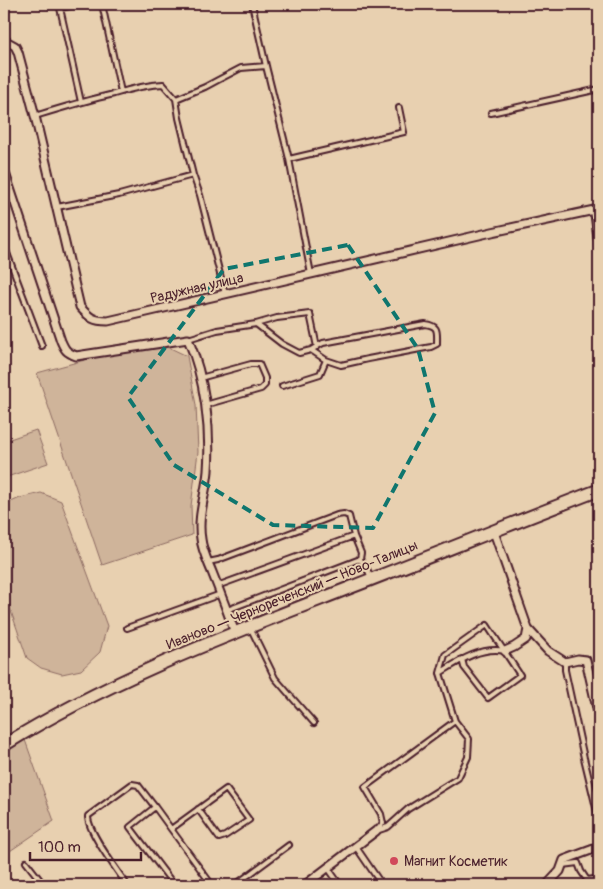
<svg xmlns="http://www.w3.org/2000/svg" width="603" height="889" font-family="Pangolin,sans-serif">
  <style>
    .green { fill: #cfb49a; stroke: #8c6a62 }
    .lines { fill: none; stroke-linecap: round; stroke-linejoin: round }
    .service-casing { stroke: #4a1f2b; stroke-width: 8 }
    .minor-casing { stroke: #4a1f2b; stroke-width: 11 }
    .primary-casing { stroke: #4a1f2b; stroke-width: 15 }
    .service { stroke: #e8d0b0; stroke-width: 4 }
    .minor { stroke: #e8d0b0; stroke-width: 7 }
    .primary { stroke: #e8d0b0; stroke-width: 11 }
    .marked { fill: none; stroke: #0f766e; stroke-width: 4; stroke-dasharray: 10 6; stroke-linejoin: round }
    .poi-dot { fill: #d1495b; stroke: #e8d0b0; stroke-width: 2 }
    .labels { text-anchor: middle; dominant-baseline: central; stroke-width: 4; stroke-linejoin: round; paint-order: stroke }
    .street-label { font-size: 14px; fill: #4a1f2b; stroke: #e8d0b0 }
    .poi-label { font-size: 14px; fill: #4a1f2b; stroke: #e8d0b0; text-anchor: start }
  </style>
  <rect width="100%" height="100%" fill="#e8d0b0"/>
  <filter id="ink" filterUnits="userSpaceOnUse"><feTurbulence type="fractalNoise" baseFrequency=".02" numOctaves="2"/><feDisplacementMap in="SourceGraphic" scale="10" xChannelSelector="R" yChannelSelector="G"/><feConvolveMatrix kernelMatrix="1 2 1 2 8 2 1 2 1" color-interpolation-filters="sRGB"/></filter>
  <g filter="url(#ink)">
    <!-- green -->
    <path class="green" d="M166 346 187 356 196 405 198 452 191 506 192 535 102 565 37 373 92 358Z
      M36 430 48 463 4 478V441Z
      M41 493 61 501 107 626 100 652 81 670 62 674 41 668 27 658 4 591V505L20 498Z
      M25 740 54 821 4 855V754Z"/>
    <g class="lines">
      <!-- service casing -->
      <g class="service-casing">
        <path id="service" d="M80 4 60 8 81 102
          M102 4 121 92
          M252 4 266 66
          M176 99 205 87 218 80 241 68 266 66 289 159 311 274
          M491 113 599 89
          M35 116C61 108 87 100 114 94 130 89 146 85 163 84L176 99 179 118 193 175
          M289 159 404 132 399 108
          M57 207 119 195 193 175 200 195 225 294
          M593 211 599 256
          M4 245 42 346
          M256 324 277 318 310 314 317 347
          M188 339 217 330 256 324 282 344 299 353 311 350 326 360 320 374 282 386
          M311 350 323 343 425 324C439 326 437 331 437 344L431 347 368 359 341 365 326 360
          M200 378 251 364H259L265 378V385L261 389 205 405
          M208 562 218 560 337 515 344 514 349 516 354 536
          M217 586 354 536 361 553 360 559
          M227 610 360 559 368 571 371 578
          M127 628 221 594
          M251 629 275 678 314 723
          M565 662V670L584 758 599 820
          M440 673 445 655 487 625 520 675 488 698 464 667 462 659
          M155 807 171 829
          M198 809 219 838 225 836 249 820 226 789 171 829 212 885
          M378 829 383 823 381 814 365 787 455 721
          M376 831 388 827 408 809 458 778 468 757 469 739 455 721 440 673C459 661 481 646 505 651
          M356 847 382 885
          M26 862 44 885
          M562 865 578 863 581 871 587 880 594 879 595 885
          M328 868 340 885
          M127 885C118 871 87 831 88 816L132 784 138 785 155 807 130 827 174 885
          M235 885 289 845"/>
      </g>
      <!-- minor casing -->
      <g class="minor-casing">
        <path id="minor" d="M4 40 15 46 18 52 35 116 80 307C90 318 93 321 108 321L492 232 599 209
          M4 170 61 341C65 350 66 352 76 356L188 339C205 378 211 429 208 471 206 494 197 516 201 539 202 550 208 562 212 572 220 592 228 613 235 633
          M494 532 528 629 526 639 514 647 505 651
          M528 629 548 651 565 662 578 659 586 660 599 717
          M305 885 376 831
          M547 885 560 871 564 860 599 847"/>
      </g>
      <!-- primary casing -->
      <g class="primary-casing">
        <path id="primary" d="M4 745C112 678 231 634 349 588 432 556 515 522 599 490"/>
      </g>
      <!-- service -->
      <use href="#service" class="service"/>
      <!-- minor -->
      <use href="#minor" class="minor"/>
      <!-- primary -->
      <use href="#primary" class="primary"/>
    </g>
  </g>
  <!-- marked area -->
  <path class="marked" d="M348 245 418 349 435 413 373 528 273 525 174 465 128 397 224 269Z"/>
  <!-- markers -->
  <circle class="poi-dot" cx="394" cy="861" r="5"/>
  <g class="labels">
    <!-- street labels -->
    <g class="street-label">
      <text transform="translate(197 288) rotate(-13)">Радужная улица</text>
      <text transform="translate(292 595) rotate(-22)">Иваново — Чернореченский — Ново-Талицы</text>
    </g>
    <!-- poi labels -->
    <g class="poi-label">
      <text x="404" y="861">Магнит Косметик</text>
    </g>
  </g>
  <!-- margin -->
  <rect width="603" height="889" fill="none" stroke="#e8d0b0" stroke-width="20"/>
  <rect x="10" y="10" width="583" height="869" fill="none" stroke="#4a1f2b" stroke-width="2" filter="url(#ink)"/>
  <!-- scale -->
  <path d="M30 852v8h111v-8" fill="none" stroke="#4a1f2b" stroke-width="2.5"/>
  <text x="38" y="852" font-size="15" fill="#4a1f2b" stroke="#e8d0b0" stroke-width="4" paint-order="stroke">100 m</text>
</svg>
